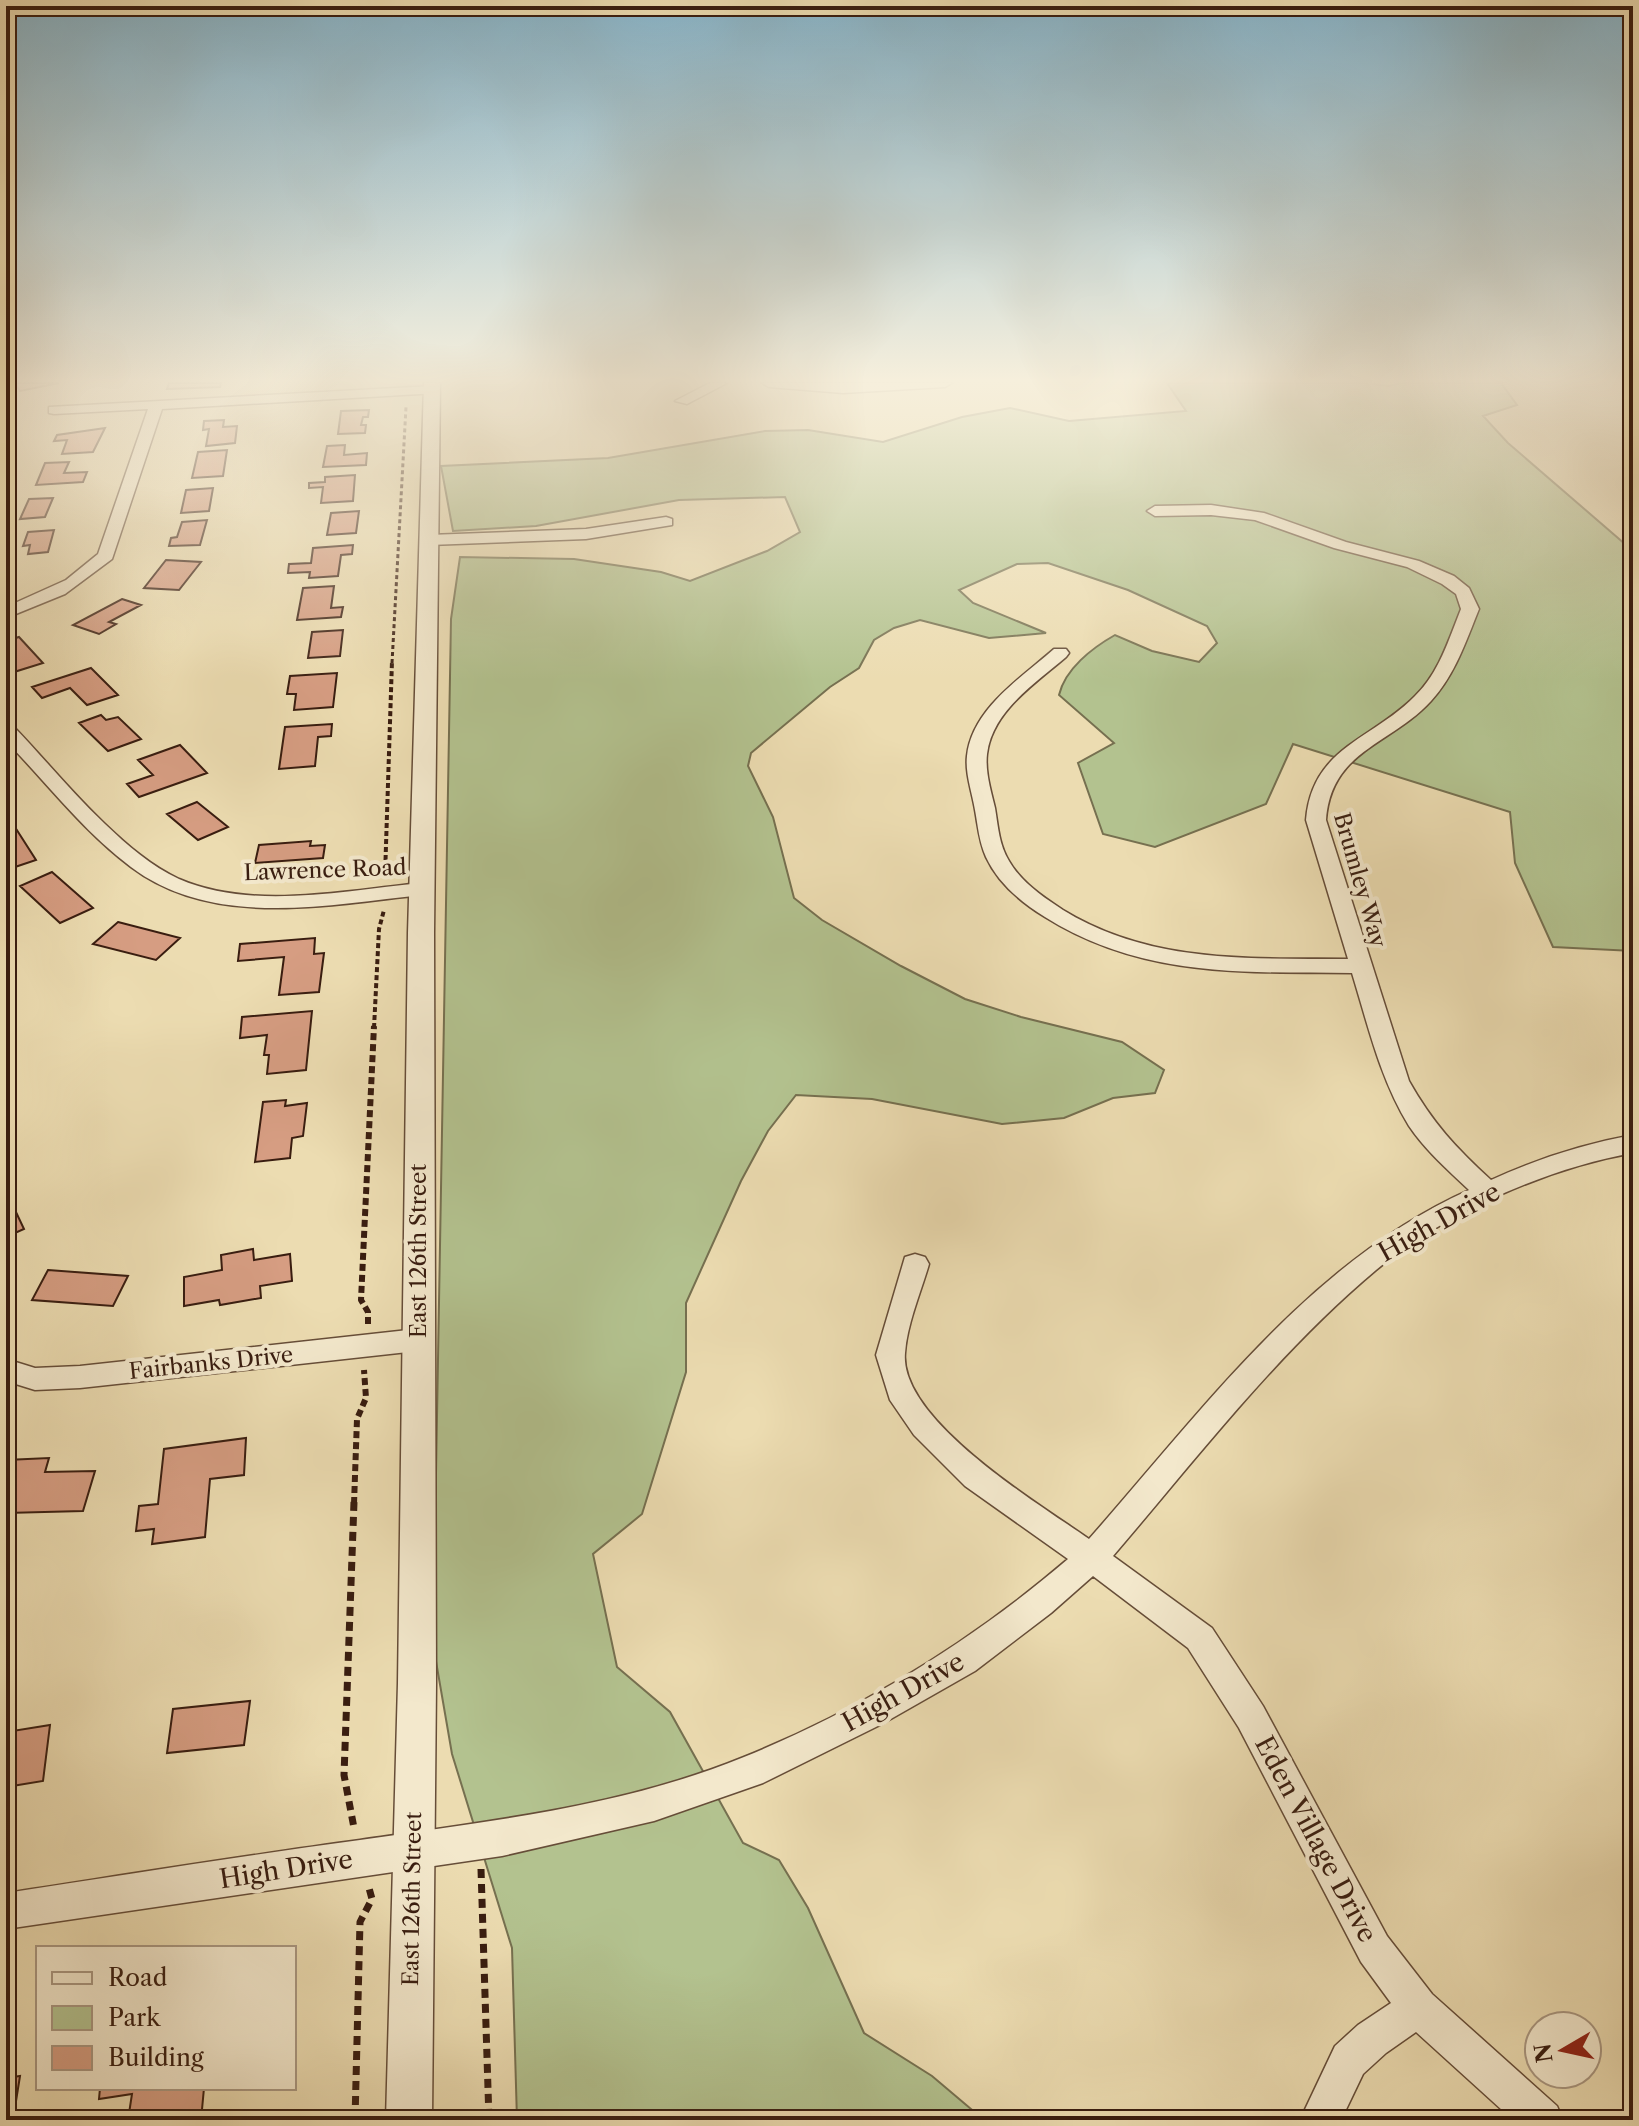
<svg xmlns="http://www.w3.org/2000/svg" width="1639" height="2126" font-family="'Libre Caslon Text',serif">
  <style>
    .green { fill: #b3c28f; stroke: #767050; stroke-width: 2 }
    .building { fill: #d69d82; stroke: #391d10; stroke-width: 2 }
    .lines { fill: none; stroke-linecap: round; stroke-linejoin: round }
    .minor-casing { stroke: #664d38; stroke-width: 3 }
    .tertiary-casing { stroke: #664d38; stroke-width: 3 }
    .path-far3 { stroke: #391d10; stroke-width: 3; stroke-dasharray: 4 3; stroke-linecap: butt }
    .path-far2 { stroke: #391d10; stroke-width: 4; stroke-dasharray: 5 3; stroke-linecap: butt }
    .path-far1 { stroke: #391d10; stroke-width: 6; stroke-dasharray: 7 4; stroke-linecap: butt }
    .path { stroke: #391d10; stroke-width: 7; stroke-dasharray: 9 6; stroke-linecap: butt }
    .minor { fill: #f3e8cc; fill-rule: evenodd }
    .tertiary { fill: #f3e8cc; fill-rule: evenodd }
    .labels { text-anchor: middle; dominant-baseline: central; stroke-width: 8; stroke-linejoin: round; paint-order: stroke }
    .street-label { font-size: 22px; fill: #391d10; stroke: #f3e8cc }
    .near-street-label { font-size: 26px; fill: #391d10; stroke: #f3e8cc }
  </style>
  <rect width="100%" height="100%" fill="#ecdcb1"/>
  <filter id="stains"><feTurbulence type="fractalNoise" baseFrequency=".0025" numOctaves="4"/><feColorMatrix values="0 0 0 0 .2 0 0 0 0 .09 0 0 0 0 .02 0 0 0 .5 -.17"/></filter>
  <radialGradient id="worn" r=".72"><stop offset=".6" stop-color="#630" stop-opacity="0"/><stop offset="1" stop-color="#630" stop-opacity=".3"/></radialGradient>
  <!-- green -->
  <path class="green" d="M1167 383H1364L1389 386 1401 383H1501L1517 405 1483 416 1508 443 1633 551V951L1553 947 1515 863 1510 812 1293 744 1266 804 1155 847 1103 834 1078 763 1114 743 1059 695C1065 669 1092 648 1115 635L1152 651 1199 662 1217 643 1207 626 1128 590 1048 563 1017 564 959 590 973 603 1046 633 989 638 920 620 894 628 874 640 859 668 830 687 751 753 748 766 773 817 794 898 822 920 901 966 965 999 1021 1017 1122 1042 1164 1070 1155 1093 1113 1098 1064 1118 1002 1124 872 1099 796 1095 768 1131 741 1181 686 1303V1372L642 1514 593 1554 617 1667 670 1712 743 1843 779 1860 808 1908 864 2033 932 2076 984 2120H517L512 1948 452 1754 433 1644 451 619 460 557 574 559 661 572 690 581 767 551 800 532 785 497 679 500 536 526 453 531 441 466 608 458 765 431 808 430 883 442 962 417 1010 408 1069 421 1186 411Z"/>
  <!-- building -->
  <path class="building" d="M15 383H59L20 391Z
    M169 383H221L220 387 167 389Z
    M369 410 368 417H363L361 425H366L365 433 338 434 341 411Z
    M224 420 223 427 237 426 235 443 206 446 209 429 203 430 204 421Z
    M105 428 93 452 62 454 67 440 54 441 57 435Z
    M345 445 344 455 367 453 366 465 323 467 327 446Z
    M227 450 223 476 192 478 198 452Z
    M69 462 64 473 87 472 83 482 36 485 45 463Z
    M355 475 353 501 321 503 323 487 309 488V483L325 482V477Z
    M213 488 209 511 181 513 186 490Z
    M53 498 45 517 20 519 29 499Z
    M359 511 356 533 327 535 331 513Z
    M207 520 200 545 169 546 171 538 177 537 182 522Z
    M54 530 48 552 28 554 30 545 23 546 28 532Z
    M353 545 352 554 341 555 338 576 309 578 310 572 288 573 289 564 311 563 313 548Z
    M166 560 201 562 179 590 144 588Z
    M334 586 331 608 343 607 341 617 297 620 303 588Z
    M122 599 141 605 109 622 116 624 99 634 73 625Z
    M343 630 340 656 308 658 312 632Z
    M19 637 43 663 14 672 6 663V641Z
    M91 668 118 695 87 705 70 688 42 698 32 687Z
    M337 673 333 707 294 710 296 694H287L290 676Z
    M101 715 106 720 118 717 141 739 108 751 79 723Z
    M332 724 331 736 318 737 315 766 279 769 285 727Z
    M180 745 207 773 139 797 127 784 153 775 138 760Z
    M197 802 228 827 198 840 167 814Z
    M13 824 36 860 6 870V826Z
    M311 841 310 846 325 845 323 858 255 863 259 845Z
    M52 872 93 908 60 923 20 886Z
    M118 922 180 938 156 960 93 944Z
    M315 938 314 954 324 953 319 992 279 995 284 957 238 961 240 944Z
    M312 1011 306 1070 267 1074 269 1055H264L267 1035 240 1038 242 1017Z
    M286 1100 285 1106 307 1103 303 1136 292 1138 290 1158 255 1162 263 1102Z
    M6 1191 24 1229 6 1237Z
    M253 1249 254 1260 290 1254 292 1281 260 1286 261 1298 220 1305 219 1300 184 1306V1277L222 1270 221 1255Z
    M48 1270 128 1276 113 1306 32 1300Z
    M246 1438 244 1475 210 1479 205 1537 152 1544 154 1529 136 1531 139 1506 158 1504 164 1449Z
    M49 1458 45 1472 95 1471 83 1511 6 1513V1460Z
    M250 1701 244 1745 167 1753 173 1709Z
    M50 1725 43 1781 6 1787V1732Z
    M20 2076 13 2120H6V2078Z
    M100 2088H204L201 2120H128L132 2094 99 2099Z"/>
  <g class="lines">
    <!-- minor casing -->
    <g class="minor-casing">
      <path id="minor" d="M710 383H727L687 404 675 401Z
        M762 383H952L945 387 843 393 769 387Z
        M432 386 439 390 437 393 162 409 112 559 65 594 6 618V607L66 580 98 554 148 409 54 414 49 413V407Z
        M1211 505 1264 513 1346 542 1419 561 1454 576 1469 588 1479 609C1466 641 1455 675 1431 701 1391 745 1331 750 1326 820L1409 1081C1432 1122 1456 1148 1491 1180 1537 1159 1583 1144 1633 1135V1153C1547 1168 1443 1214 1376 1270 1277 1353 1197 1458 1113 1556L1212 1628 1263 1706 1387 1936 1432 1994 1557 2106 1563 2120H1513L1416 2032 1386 2053 1363 2074 1341 2120H1300L1335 2046 1358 2025 1391 2003 1361 1962 1239 1728 1188 1648 1093 1576 1051 1613 975 1671 882 1724 763 1783 654 1821 502 1856 6 1929V1893C124 1875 242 1856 360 1840 489 1821 622 1807 744 1757 862 1709 972 1641 1068 1559L965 1486 914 1435 890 1400 876 1355 905 1257 915 1254 925 1257 929 1264C921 1292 907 1324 905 1353 899 1420 1041 1505 1089 1539 1202 1411 1310 1261 1469 1190 1448 1170 1425 1150 1409 1126 1380 1079 1368 1025 1352 973 1243 972 1142 978 1045 917 1022 903 998 883 986 857 979 842 978 826 975 810 972 792 965 773 967 756 972 709 1021 678 1054 649H1066L1069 653 1066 657C1036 683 992 711 987 754 985 772 991 791 995 808 998 826 999 845 1009 861 1021 882 1043 897 1063 910 1151 964 1249 958 1348 959L1306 820C1312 747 1372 740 1415 696 1439 673 1449 639 1461 609L1456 594 1442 584 1407 567 1334 548 1255 520 1211 515 1155 516 1147 511 1155 506Z
        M666 517 672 519V525L586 539 429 545 421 540 429 535 586 529Z
        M6 724 13 726C44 758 72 793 105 824 127 845 151 866 179 879 253 911 345 890 422 883L433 889 422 895C327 905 213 929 131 867 83 831 47 783 6 741Z
        M417 1329 427 1332 431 1340 427 1348 417 1351 80 1388 35 1390 6 1381V1359L35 1368 80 1366Z"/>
    </g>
    <!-- tertiary casing -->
    <g class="tertiary-casing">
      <path id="tertiary" d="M424 383H440L434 933 436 1683 432 2120H386L398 1683 408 933Z"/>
    </g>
    <!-- path-far3 -->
    <path class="path-far3" d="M392 663 406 407"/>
    <!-- path-far2 -->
    <path class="path-far2" d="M385 876 392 661
      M374 1028 379 929 384 910"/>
    <!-- path-far1 -->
    <path class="path-far1" d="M368 1324V1312L361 1300 374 1026
      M354 1504 357 1419 366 1398 364 1370"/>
    <!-- path -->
    <path class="path" d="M354 1502 344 1775 354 1828
      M481 1869 489 2120
      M355 2120 360 1922 372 1899 369 1888"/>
    <!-- minor -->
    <use href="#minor" class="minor"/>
    <!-- tertiary -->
    <use href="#tertiary" class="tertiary"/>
  </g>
  <!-- sky -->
  <linearGradient id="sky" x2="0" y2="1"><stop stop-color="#88b7ce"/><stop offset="0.56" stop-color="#f6efdc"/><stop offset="1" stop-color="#f6efdc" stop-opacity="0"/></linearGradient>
  <rect width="1639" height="680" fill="url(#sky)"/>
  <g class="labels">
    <!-- street labels -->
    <g class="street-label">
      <text transform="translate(325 870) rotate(-2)">Lawrence Road</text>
      <text transform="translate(1360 880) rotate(74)">Brumley Way</text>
      <text transform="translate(418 1251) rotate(-90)">East 126th Street</text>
      <text transform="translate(211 1363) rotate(-6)">Fairbanks Drive</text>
      <text transform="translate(412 1899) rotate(-89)">East 126th Street</text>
    </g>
    <!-- near-street labels -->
    <g class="near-street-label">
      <text transform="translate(1439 1222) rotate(-29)">High Drive</text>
      <text transform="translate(903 1692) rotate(-29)">High Drive</text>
      <text transform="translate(1316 1839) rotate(62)">Eden Village Drive</text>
      <text transform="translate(286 1869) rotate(-9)">High Drive</text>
    </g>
  </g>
  <!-- margin -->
  <rect width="1639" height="2126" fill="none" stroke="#ecdcb1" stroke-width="32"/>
  <rect x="8" y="8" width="1623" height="2110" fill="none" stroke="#391d10" stroke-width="4"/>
  <rect x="16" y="16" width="1607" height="2094" fill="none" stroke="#391d10" stroke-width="2"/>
  <!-- legend -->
  <rect x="36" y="1946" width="260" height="144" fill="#f3e8cc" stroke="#a99781" stroke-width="2"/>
  <rect x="52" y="1972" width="40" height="12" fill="#f3e8cc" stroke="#a99781" stroke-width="2"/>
  <text x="108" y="1986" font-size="24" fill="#391d10">Road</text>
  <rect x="52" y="2006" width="40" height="24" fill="#b3c28f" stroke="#a99781" stroke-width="2"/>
  <text x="108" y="2026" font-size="24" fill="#391d10">Park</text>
  <rect x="52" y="2046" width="40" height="24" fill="#d69d82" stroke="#a99781" stroke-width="2"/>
  <text x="108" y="2066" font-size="24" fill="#391d10">Building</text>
  <!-- north arrow -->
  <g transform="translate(1563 2050) rotate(261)"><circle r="38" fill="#f3e8cc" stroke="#a99781" stroke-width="2"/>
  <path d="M0-6L14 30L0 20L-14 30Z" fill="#8f2418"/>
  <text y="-12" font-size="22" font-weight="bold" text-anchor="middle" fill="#391d10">N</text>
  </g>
  <rect width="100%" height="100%" filter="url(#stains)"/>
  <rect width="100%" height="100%" fill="url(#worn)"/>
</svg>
